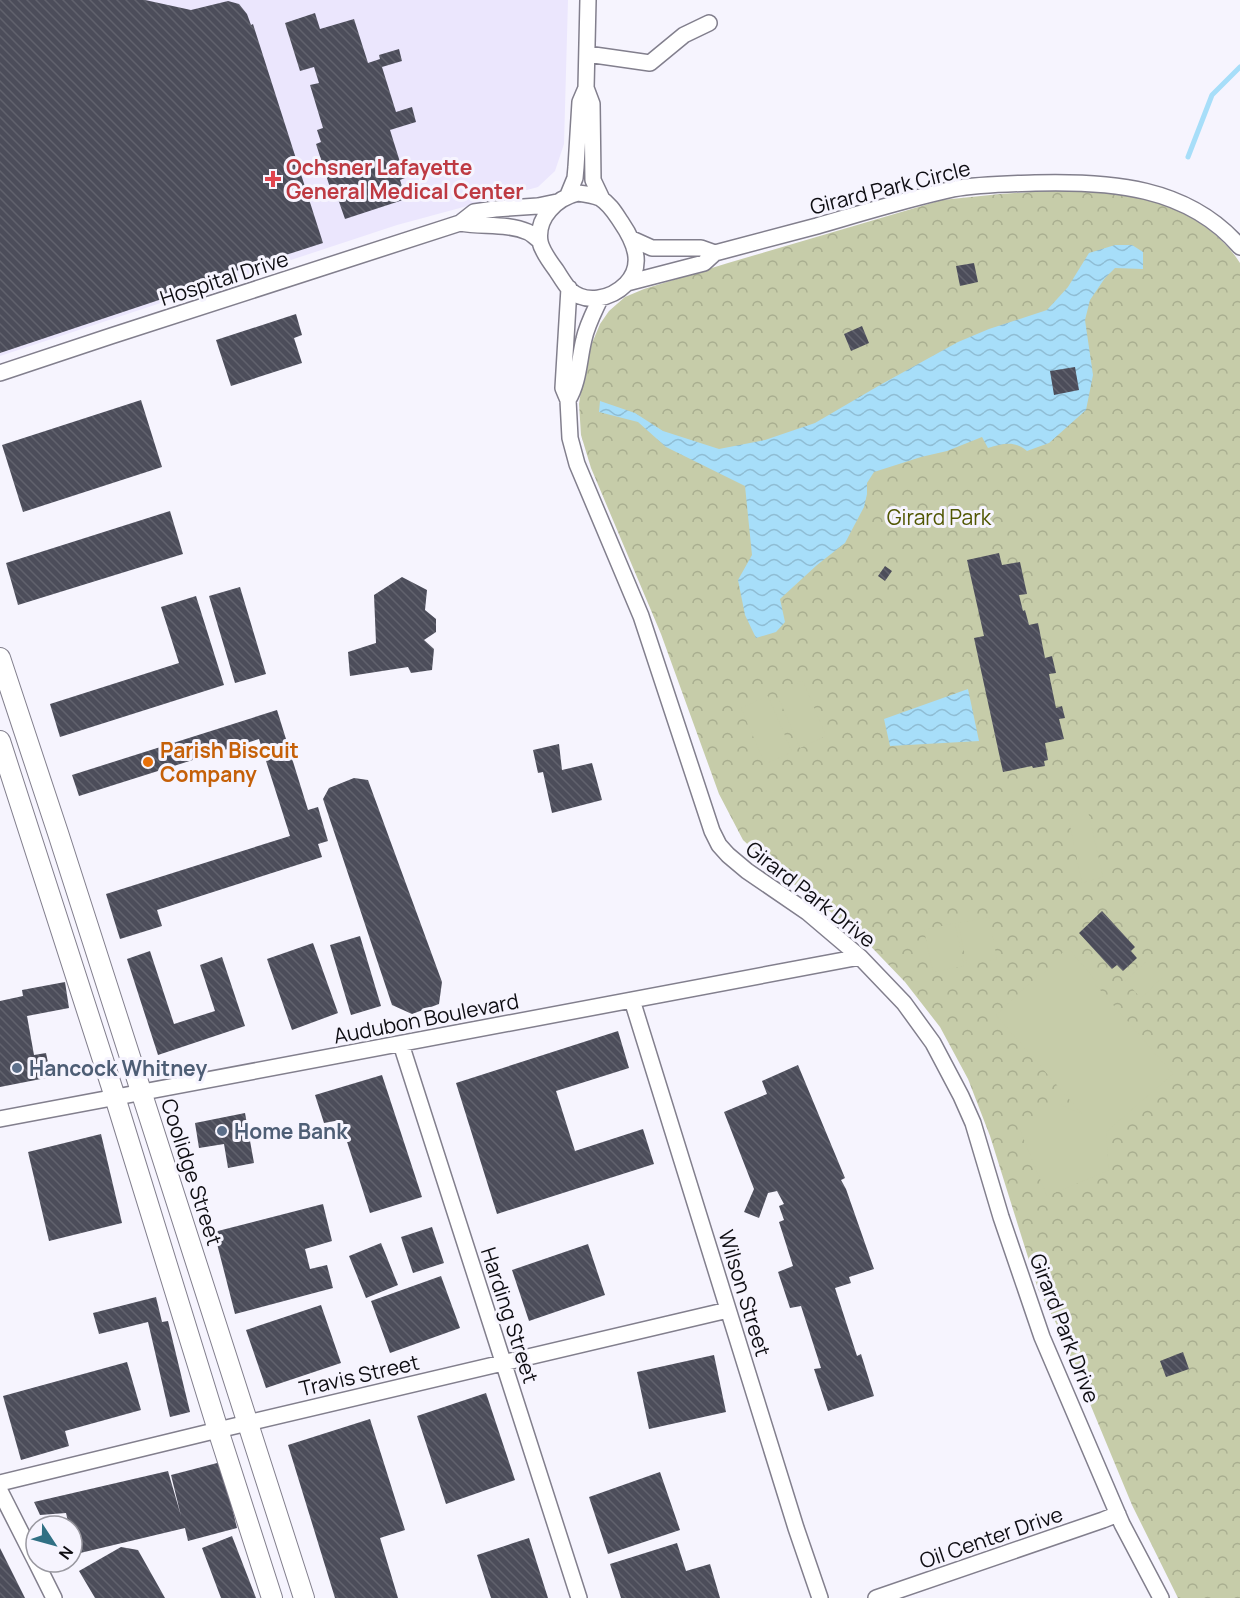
<svg xmlns="http://www.w3.org/2000/svg" width="1240" height="1598" font-family="Manrope,sans-serif">
  <style>
    .built { fill: #ebe6fd }
    .park { fill: url(#park-crowns) }
    .pitch { fill: #c6cca9 }
    .water { fill: url(#water-waves) }
    .lines { fill: none; stroke-linecap: round; stroke-linejoin: round }
    .stream { stroke: #a7def9; stroke-width: 5 }
    .building { fill: url(#building-back-hatch) }
    .minor-casing { stroke: #827f8d; stroke-width: 18 }
    .tertiary-casing { stroke: #827f8d; stroke-width: 22 }
    .minor { stroke: #fff; stroke-width: 15 }
    .tertiary { stroke: #fff; stroke-width: 20 }
    .health-dot { fill: #e0444e; stroke: #f6f4fe; stroke-width: 2 }
    .food-dot { fill: #e8710a; stroke: #f6f4fe; stroke-width: 2 }
    .service-dot { fill: #5c6f8a; stroke: #f6f4fe; stroke-width: 2 }
    .labels { text-anchor: middle; dominant-baseline: central; stroke-width: 6; stroke-linejoin: round; paint-order: stroke }
    .health-label { font-size: 21px; font-weight: bold; fill: #be3a42; stroke: #f6f4fe; text-anchor: start }
    .street-label { font-size: 21px; fill: #0e0d12; stroke: #f6f4fe }
    .park-label { font-size: 21px; fill: #515703; stroke: #f6f4fe }
    .food-label { font-size: 21px; font-weight: bold; fill: #c56008; stroke: #f6f4fe; text-anchor: start }
    .service-label { font-size: 21px; font-weight: bold; fill: #4e5e75; stroke: #f6f4fe; text-anchor: start }
  </style>
  <defs>
    <pattern id="park-crowns" width="20" height="18" patternUnits="userSpaceOnUse" patternTransform="scale(1.5)"><rect width="20" height="18" fill="#c6cca9"/><path d="M2 6a3 3 0 1 1 6 0M12 15a3 3 0 1 1 6 0" fill="none" stroke="#a9ae90"/></pattern>
    <pattern id="water-waves" width="16" height="10" patternUnits="userSpaceOnUse" patternTransform="scale(1.5)"><rect width="16" height="10" fill="#a7def9"/><path d="M0 5q4-4 8 0t8 0" fill="none" stroke="#8fbdd4"/></pattern>
    <pattern id="building-back-hatch" width="6" height="6" patternUnits="userSpaceOnUse" patternTransform="scale(1.5)"><rect width="6" height="6" fill="#4c4d5a"/><path d="M-1 5l2 2M0 0l6 6M5-1l2 2" fill="none" stroke="#61626d"/></pattern>
  </defs>
  <rect width="100%" height="100%" fill="#f6f4fe"/>
  <!-- built -->
  <path class="built" d="M0 0H568L564 144 555 171 538 187 397 225 0 356Z"/>
  <!-- park -->
  <path class="park" d="M1046 191C1062 191 1077 190 1093 191 1148 194 1209 214 1240 263V1598H1178L1132 1505 1059 1329 1038 1289 990 1136 968 1079 940 1027 905 982 856 931 775 870 743 840 719 794 661 634 591 468 581 435 579 404 583 377 590 348 600 324 609 311 625 297 644 289 728 263 942 200 1000 194Z"/>
  <!-- pitch -->
  <path class="pitch" d="M803 681 826 736 800 748 776 692Z
    M768 696 792 752 765 764 741 708Z
    M1088 811 1103 877 1082 883 1068 816Z
    M989 917 997 959 967 965 958 923Z
    M955 923 964 966 933 972 924 930Z
    M1068 948 1097 982 1095 984 1173 1074 1106 1132 1109 1170 1047 1196 1020 1130 1059 1104 1082 1114 996 1015 1041 973 1042 974 1051 967 1050 964Z
    M1147 961 1163 977 1141 998 1125 981Z"/>
  <!-- water -->
  <path class="water" d="M1115 245H1132L1143 252V269L1115 268 1105 278 1090 300 1085 320 1093 375 1086 410 1049 443 1027 451C1014 440 1003 444 988 448L982 437 947 451 921 457 874 472 867 483V494L864 507 845 543 817 565 780 599 785 622 776 632 756 638 745 615 738 580 752 555 745 486 666 447 638 422 599 412 600 401 635 413 663 431 719 449 765 440 815 423 880 385 958 342 989 329 1047 310 1068 287 1089 253Z
    M968 689 979 741 890 746 884 719Z"/>
  <g class="lines">
    <!-- stream -->
    <path class="stream" d="M1188 157 1212 95 1240 67"/>
  </g>
  <!-- building -->
  <path class="building" d="M0 0H145L191 10 228 1 239 4 247 14 251 25 253 24 323 243 236 271 237 274 0 353Z
    M315 13 320 29 354 19 368 63 380 59 379 55 399 49 402 61 382 67 396 112 412 107 416 122 390 130 405 178 400 180 406 199 345 219 338 199 334 200 316 144 321 142 317 130 323 128 310 85 319 83 314 67 300 71 285 23Z
    M974 263 978 282 960 286 956 266Z
    M296 314 302 335 294 338 302 363 231 386 216 340Z
    M862 326 869 343 851 351 844 334Z
    M1075 367 1079 390 1054 395 1050 371Z
    M141 400 162 467 23 512 2 445Z
    M170 511 183 554 18 605 6 563Z
    M999 553 1002 565 1020 562 1027 594 1019 595 1023 611 1025 610 1029 625 1038 623 1045 658 1052 656 1056 673 1049 674 1056 708 1062 706 1065 718 1059 719 1064 739 1045 743 1048 760 1044 761 1045 766 1033 768 1032 766 1003 772 974 638 984 636 967 560Z
    M885 566 892 571 885 581 878 576Z
    M402 577 427 590 425 610 436 619V632L424 640 434 649 432 670 411 673 408 667 350 676 348 652 376 643 374 595Z
    M240 587 266 674 235 683 209 596Z
    M196 596 224 685 60 737 50 704 179 663 161 607Z
    M277 710 308 810 318 807 328 841 318 844 322 857 157 910 162 926 120 939 106 894 290 836 259 739 79 796 72 775Z
    M559 744 562 770 592 763 602 800 552 813 543 772 538 773 533 750Z
    M354 778 368 780 442 982 439 1004 412 1014 392 1005 323 799 329 788Z
    M1102 911 1135 947 1131 951 1137 958 1123 971 1117 965 1112 969 1079 933Z
    M360 936 381 1006 351 1015 330 945Z
    M313 943 338 1013 292 1030 267 959Z
    M150 951 174 1024 215 1011 200 965 222 957 245 1026 158 1055 127 959Z
    M65 982 69 1008 27 1016 34 1055 46 1053 51 1077 0 1087V1001L23 996 22 990Z
    M618 1031 629 1068 556 1091 575 1151 643 1129 654 1164 497 1214 456 1083Z
    M798 1065 845 1178 841 1180 846 1189 874 1269 849 1277 851 1283 835 1288 857 1356 861 1354 874 1396 828 1411 814 1369 821 1368 801 1306 790 1308 778 1272 793 1266 779 1222 784 1220 779 1206 784 1204 777 1191 768 1193 759 1218 744 1212 754 1189 724 1112 767 1094 762 1081Z
    M382 1075 422 1197 370 1213 340 1120 324 1123 315 1095Z
    M245 1113 254 1163 228 1168 224 1144 199 1148 195 1123Z
    M101 1134 122 1223 49 1241 28 1152Z
    M323 1204 332 1241 305 1249 310 1269 327 1265 333 1288 235 1314 214 1232Z
    M432 1227 444 1263 413 1273 401 1237Z
    M381 1243 398 1285 366 1298 349 1256Z
    M588 1244 605 1295 529 1321 512 1270Z
    M441 1276 460 1328 390 1353 371 1301Z
    M156 1297 162 1322 168 1321 190 1412 170 1417 148 1322 99 1334 93 1313Z
    M321 1305 341 1363 266 1388 246 1330Z
    M1183 1352 1189 1369 1166 1377 1160 1361Z
    M714 1355 726 1412 649 1429 637 1372Z
    M127 1362 141 1410 65 1431 69 1446 21 1460 3 1396Z
    M486 1393 515 1480 446 1504 417 1416Z
    M370 1419 405 1530 380 1538 398 1598H335L288 1445Z
    M221 1462 237 1528 188 1541 185 1528 76 1554 72 1539V1526H69L66 1513 40 1515 34 1502 168 1471 181 1516 171 1475Z
    M660 1472 680 1530 608 1554 589 1497Z
    M232 1536 256 1598H221L202 1548Z
    M529 1538 548 1598H491L477 1555Z
    M677 1543 686 1571 710 1564 720 1598H621L610 1564Z
    M121 1547 138 1550 165 1598H95L79 1571Z
    M0 1548 25 1598H0Z"/>
  <g class="lines">
    <!-- minor casing -->
    <g class="minor-casing">
      <path id="minor" d="M588 0 586 88 592 104 593 180 602 199
        M587 54 650 63 684 35 709 23
        M578 193C586 194 593 195 600 198 610 204 615 213 621 222 634 241 645 265 626 284 611 299 585 305 569 289 564 283 560 276 556 270 550 262 542 251 540 242 536 217 557 198 578 193Z
        M568 195 575 178 576 167 580 102 586 88
        M460 223C483 227 507 223 528 232 532 234 536 238 540 241
        M632 239 652 248H701L715 253
        M627 283 704 263 715 253C749 244 783 235 817 226 862 213 907 199 953 189 980 184 1008 184 1035 183 1109 181 1188 186 1240 247
        M569 288 563 388 568 400 570 438 577 464 641 616 712 831 719 845 728 855 747 871 807 912 860 957 904 1003 933 1043 961 1096 973 1123 1001 1217 1042 1337 1122 1524 1161 1598
        M0 373 111 336 460 223 474 212 495 209 538 206 557 202
        M568 400C579 382 579 359 584 339 587 325 594 312 600 299
        M632 1000 796 1528 820 1598
        M401 1044 579 1598
        M0 1119 860 957
        M0 1483 218 1430 728 1310
        M0 1491 36 1562
        M36 1562 54 1598
        M876 1598 1103 1520 1118 1514"/>
    </g>
    <!-- tertiary casing -->
    <g class="tertiary-casing">
      <path id="tertiary" d="M0 658 58 833 304 1598
        M0 741 115 1097 218 1430 272 1598"/>
    </g>
    <!-- minor -->
    <use href="#minor" class="minor"/>
    <!-- tertiary -->
    <use href="#tertiary" class="tertiary"/>
  </g>
  <!-- markers -->
  <path class="health-dot" d="M270 170h6v6h6v6h-6v6h-6v-6h-6v-6h6z"/>
  <circle class="food-dot" cx="148" cy="762" r="6"/>
  <g class="service-dot">
    <circle cx="17" cy="1068" r="6"/>
    <circle cx="222" cy="1131" r="6"/>
  </g>
  <g class="labels">
    <!-- health labels -->
    <g class="health-label">
      <text x="286" y="167">Ochsner Lafayette<tspan x="286" dy="24">General Medical Center</tspan></text>
    </g>
    <!-- street labels -->
    <g class="street-label">
      <text transform="translate(890 187) rotate(-14)">Girard Park Circle</text>
      <text transform="translate(224 278) rotate(-18)">Hospital Drive</text>
      <text transform="translate(811 894) rotate(38)">Girard Park Drive</text>
      <text transform="translate(426 1018) rotate(-11)">Audubon Boulevard</text>
      <text transform="translate(192 1172) rotate(72)">Coolidge Street</text>
      <text transform="translate(745 1293) rotate(73)">Wilson Street</text>
      <text transform="translate(510 1315) rotate(72)">Harding Street</text>
      <text transform="translate(1065 1328) rotate(69)">Girard Park Drive</text>
      <text transform="translate(359 1375) rotate(-13)">Travis Street</text>
      <text transform="translate(991 1537) rotate(-19)">Oil Center Drive</text>
    </g>
    <!-- park labels -->
    <g class="park-label">
      <text x="939" y="517">Girard Park</text>
    </g>
    <!-- food labels -->
    <g class="food-label">
      <text x="160" y="750">Parish Biscuit<tspan x="160" dy="24">Company</tspan></text>
    </g>
    <!-- service labels -->
    <g class="service-label">
      <text x="29" y="1068">Hancock Whitney</text>
      <text x="234" y="1131">Home Bank</text>
    </g>
  </g>
  <!-- north arrow -->
  <g transform="translate(54 1544) rotate(126)"><circle r="28" fill="#f6f4fe" stroke="#9998a0" stroke-width="1.5"/>
  <path d="M0-4.5L10 22L0 15L-10 22Z" fill="#307084"/>
  <text y="-9" font-size="16" font-weight="bold" text-anchor="middle" fill="#0e0d12">N</text>
  </g>
</svg>
